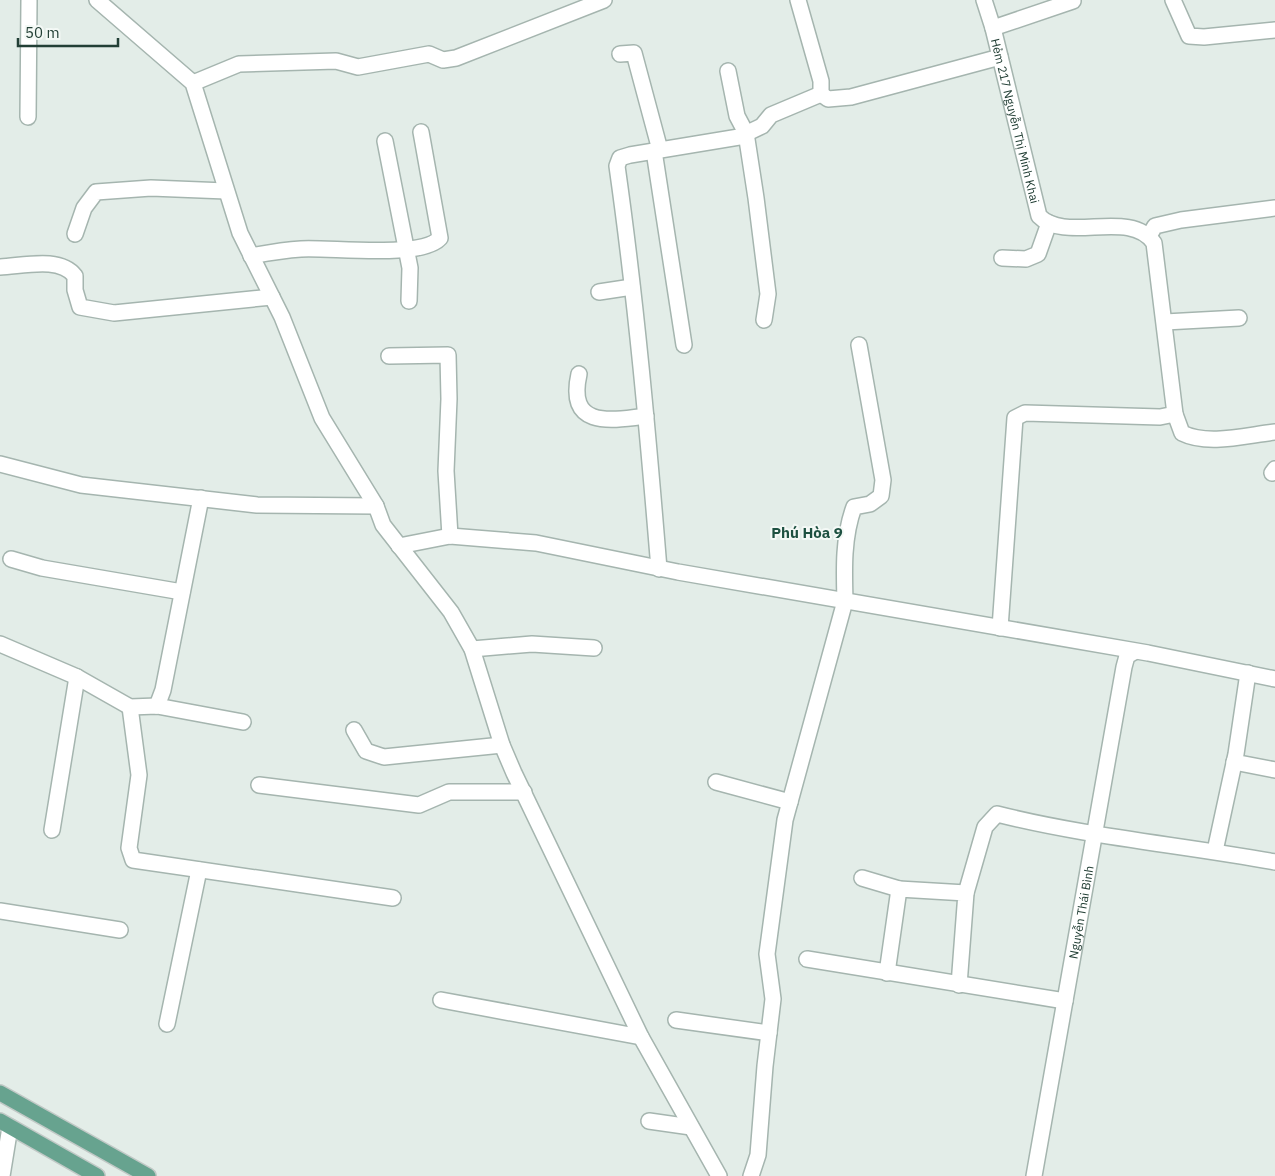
<svg xmlns="http://www.w3.org/2000/svg" width="1275" height="1176" font-family="'IBM Plex Sans',sans-serif">
  <style>
    .lines { fill: none; stroke-linecap: round; stroke-linejoin: round }
    .minor-casing { stroke: #a5b5af; stroke-width: 18 }
    .major-casing { stroke: #c1c9c6; stroke-width: 18 }
    .minor { stroke: #fff; stroke-width: 15 }
    .major { stroke: #67a38f; stroke-width: 15 }
    .labels { text-anchor: middle; dominant-baseline: central; stroke-width: 4; stroke-linejoin: round; paint-order: stroke }
    .street-label { font-size: 12px; fill: #223f35; stroke: #f4f9f6 }
    .quarter-label { font-size: 15px; font-weight: bold; fill: #1e5141; stroke: #f4f9f6 }
  </style>
  <rect width="100%" height="100%" fill="#e3ede8"/>
  <g class="lines">
    <!-- minor casing -->
    <g class="minor-casing">
      <g id="minor">
        <path d="M97 0 193 83 240 233 282 317 322 418 376 506 383 525 451 612 472 649 502 745 514 773 641 1037 719 1176"/>
        <path d="M798 0 821 81V94"/>
        <path id="s1" d="M984 0 993 28 1039 216C1066 244 1130 208 1154 243L1175 414 1182 433C1208 446 1247 435 1275 432"/>
        <path d="M1173 0 1189 36 1204 37 1275 30"/>
        <path d="M993 28 1073 1"/>
        <path d="M620 54 634 53 660 150"/>
        <path d="M728 71 737 116 746 133 756 198 768 294 764 320"/>
        <path d="M193 83 239 64 336 61 358 67 429 54 443 60 456 58 604 0"/>
        <path d="M821 94 828 99 851 97 1000 57"/>
        <path d="M28 117 29 1"/>
        <path d="M385 141 410 268 409 301"/>
        <path d="M654 151 684 345"/>
        <path d="M75 234 84 208 96 192 151 188 226 191"/>
        <path d="M1149 236 1155 226 1181 220 1275 208"/>
        <path d="M251 256C267 253 284 250 301 249 330 247 422 259 440 238L421 132"/>
        <path d="M1002 258 1026 259 1038 254 1049 223"/>
        <path d="M0 267C23 266 60 256 75 276V290L80 307 114 313 272 297"/>
        <path d="M599 292 632 287"/>
        <path d="M1165 322 1239 318"/>
        <path d="M389 356 448 355 449 399 446 471 450 536"/>
        <path d="M579 374C567 428 609 421 646 416"/>
        <path d="M0 464 81 485 257 505 376 506"/>
        <path d="M1272 473 1275 469"/>
        <path d="M399 546 450 536 536 543 678 572 1148 653 1275 679"/>
        <path d="M11 559 42 568 182 592"/>
        <path d="M659 569C648 434 636 300 617 166L620 158 630 155 739 137 762 126 771 115 821 94"/>
        <path d="M1000 628 1015 418 1025 413 1160 417 1175 414"/>
        <path d="M0 644 77 677 130 707 157 706 243 722"/>
        <path d="M472 649 532 644 594 648"/>
        <path d="M157 706 163 690 201 498"/>
        <path d="M130 707 139 775 129 848 133 860 393 898"/>
        <path d="M354 730 366 751 384 757 502 745"/>
        <path d="M1234 762 1275 770"/>
        <path d="M716 782 790 802"/>
        <path d="M259 785 419 805 449 792H524"/>
        <path d="M52 830 77 677"/>
        <path d="M1215 851 1236 754 1248 673"/>
        <path d="M862 878 899 889"/>
        <path d="M966 893 985 827 997 814C1088 837 1183 845 1275 862"/>
        <path d="M0 911 120 930"/>
        <path d="M807 959 1065 1001"/>
        <path d="M887 973 899 889 966 893 959 985"/>
        <path d="M441 1000 641 1037"/>
        <path d="M676 1020 769 1033"/>
        <path d="M167 1024 199 870"/>
        <path d="M649 1121 691 1127"/>
        <path d="M2 1176 10 1127"/>
        <path d="M751 1176 758 1155 765 1066 773 999 767 954 785 820 845 601C844 569 843 537 854 507L870 504 881 496 883 480 859 345"/>
        <path id="s2" d="M1034 1176 1124 667 1127 656 1134 652"/>
      </g>
    </g>
    <!-- major casing -->
    <g class="major-casing">
      <path id="major" d="M0 1093 148 1176
        M0 1121 97 1176"/>
    </g>
    <!-- minor -->
    <use href="#minor" class="minor"/>
    <!-- major -->
    <use href="#major" class="major"/>
  </g>
  <g class="labels">
    <!-- street labels -->
    <g class="street-label">
      <text stroke="none"><textPath href="#s1" startOffset="125">Hẻm 217 Nguyễn Thị Minh Khai</textPath></text>
      <text stroke="none"><textPath href="#s2" startOffset="268">Nguyễn Thái Bình</textPath></text>
    </g>
    <!-- quarter labels -->
    <g class="quarter-label">
      <text x="807" y="532">Phú Hòa 9</text>
    </g>
  </g>
  <!-- scale -->
  <path d="M18 38v8h100v-8" fill="none" stroke="#223f35" stroke-width="2.5"/>
  <text x="25" y="38" font-size="15" fill="#223f35" stroke="#f4f9f6" stroke-width="4" paint-order="stroke">50 m</text>
</svg>
